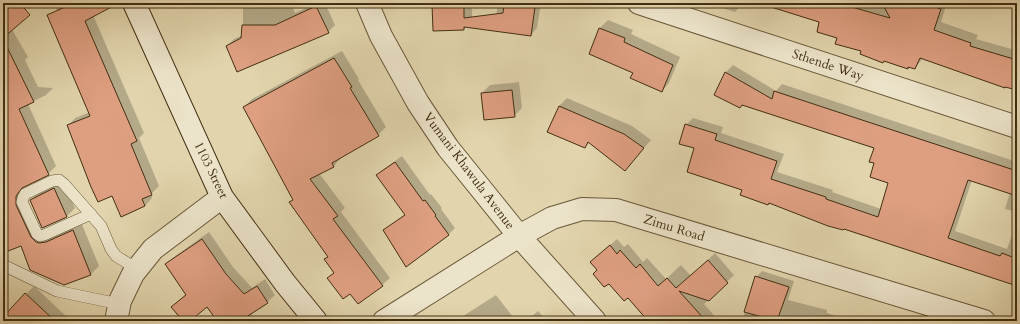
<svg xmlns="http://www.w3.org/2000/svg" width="1020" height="324" font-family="Cardo,serif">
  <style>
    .shadow { fill: #0003 }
    .building { fill: #de9f81; stroke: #422e12 }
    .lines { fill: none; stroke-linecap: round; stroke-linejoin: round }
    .lane-casing { stroke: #6a5839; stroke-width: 12 }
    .street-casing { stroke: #6a5839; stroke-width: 24 }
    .secondary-casing { stroke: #422e12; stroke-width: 24 }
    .lane { stroke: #ece4ca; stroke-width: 11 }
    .street { stroke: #ece4ca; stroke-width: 22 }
    .secondary { stroke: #ece4ca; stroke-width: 22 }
    .labels { text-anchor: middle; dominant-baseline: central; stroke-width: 4; stroke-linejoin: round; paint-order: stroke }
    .street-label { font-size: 13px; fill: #422e12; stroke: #ece4ca }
  </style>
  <rect width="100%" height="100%" fill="#e2d5ad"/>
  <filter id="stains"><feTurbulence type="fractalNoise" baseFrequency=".005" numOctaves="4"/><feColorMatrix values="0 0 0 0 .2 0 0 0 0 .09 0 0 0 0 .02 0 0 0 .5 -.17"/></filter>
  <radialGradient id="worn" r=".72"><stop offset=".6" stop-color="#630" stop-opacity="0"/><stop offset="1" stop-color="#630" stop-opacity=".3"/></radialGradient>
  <!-- shadow -->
  <path class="shadow" d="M54 3H107L93 15 144 133 139 138 159 186 151 194 152 198 145 206 121 215 112 194 68 126 75 118 90 112 83 68Z
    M210 3H222L212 7Z
    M243 3H291L295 13 316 3H325L335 25 328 32 227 46 234 39 243 35Z
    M435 3H472V21L464 29 434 30 433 4Z
    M498 3H541L537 28 531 35 494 30Z
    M707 3H743L735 12Z
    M761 3H870L880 6 881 3H947L941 22 978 35 976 39 1015 50 1017 44V89L923 58 915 68 909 66 908 68 885 60 883 62 838 37 820 21Z
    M608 20 633 30 631 34 680 57 669 83 662 91 634 72 590 53 600 28Z
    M3 23 10 26 28 57 25 60 38 87 53 88 46 95 28 104 56 166 48 174 24 186 23 196 38 229 45 234 81 222 99 266 91 274 64 284 31 270 21 245 3 252Z
    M342 51 359 79 358 80 386 127 378 135 341 157V158L334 166 319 173 345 208 341 212 390 278 382 285 334 273 325 259 329 256 290 203 294 199 244 107 252 99Z
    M733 65 776 91 782 84 1017 162V212L1005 209 1010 192 972 180 955 231 1007 249 1012 235 1017 230V284L743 189 695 148 686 125 693 118 723 127 721 133 784 154 777 172 833 190 832 192 881 209 889 182 875 163V147L743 104 740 107 716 95 726 72Z
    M519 82 522 108 514 116 482 93 490 85Z
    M567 98 632 126 651 140 632 162 590 142 585 147 559 106Z
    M402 156 430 195 431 194 442 208 441 209 455 228 449 234 406 265 385 230 405 214 378 175 384 169Z
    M62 181 75 208 67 216 43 227 30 201 39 192Z
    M209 232 233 267 252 288 265 279 275 295 267 302 250 313 257 321H218L208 305 188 321H184L172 307 186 294 166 265 174 257Z
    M617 239 624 247 628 244 643 262 647 258 666 279 681 265 691 276 715 253 734 275 704 304 719 321H649L628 297 599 255Z
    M762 271 794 281 788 300 827 310V313L852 321H742L756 277Z
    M34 286 68 318 65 321H10L26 294Z
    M496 295 516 321H456L457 320Z
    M538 311 547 321H526Z"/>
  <!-- building -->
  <path class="building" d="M3 3H20L30 15 3 38Z
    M74 3H119L85 21 137 141 131 144 152 195 142 199 145 206 121 217 112 196 98 202 91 187 67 125 90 116 47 15Z
    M504 3 535 7 531 36 464 27V30L433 31 432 4H464V18L503 13Z
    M772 3H838L890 18 882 3H924L941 9 934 30 971 43 970 46 1017 60V90L1005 87V88L920 58 915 69 908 67V69L884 61 883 63 860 54 861 51 835 44 837 38 817 32 819 22 771 7Z
    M316 6 329 33 237 72 226 46 241 38 242 25H275Z
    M599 28 625 38 624 42 673 65 662 92 630 78 633 73 589 54Z
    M3 39 34 102 19 109 49 175 22 188 16 196V205L31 237 36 242 39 243 46 242 73 230 91 275 64 285 30 270 21 246 3 253Z
    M334 58 352 87 350 88 379 136 332 163 334 167 310 179 338 216 333 219 383 286 358 304 350 294 343 299 327 278 334 273 324 259 328 257 289 202 293 200 243 107Z
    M725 72 772 99 774 91 1017 171V196L968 180 948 238 1000 256 1002 253 1017 259V286L844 229 843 230 828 226 769 203 768 205 740 195 742 190 687 172 694 148 679 144 685 124 717 134 715 140 777 161 771 179 826 197V199L878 217 888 183 870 177 874 163 869 162 874 148 742 105 740 108 714 95Z
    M512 90 515 117 484 120 481 93Z
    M559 106 624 134 644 148 625 171 588 142 585 148 547 132Z
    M395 162 423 201 425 200 436 215 435 216 449 235 406 267 383 230 405 215 376 175Z
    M54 188 67 217 42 228 30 200Z
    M202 239 226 274 244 294 257 286 268 303 240 321H217L207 307 190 321H183L171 307 186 295 165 264Z
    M610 245 617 254 620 250 636 268 640 264 658 286 667 278 676 288 708 260 728 283 709 301 679 291 706 321H648L628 298 624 301 609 284 604 287 593 274 597 270 590 262Z
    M755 276 789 287 777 321 744 312Z
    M25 293 55 321H3V317Z"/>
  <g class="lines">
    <!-- lane casing -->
    <g class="lane-casing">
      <path id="lane" d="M91 214 44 235 40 236 37 234 22 202 23 198 25 194 52 181 59 180 64 184 101 226 111 249 116 256 137 269
        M3 265 57 291 119 304"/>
    </g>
    <!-- street casing -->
    <g class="street-casing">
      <path id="street" d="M367 3 381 36 418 103 448 148 519 236 595 321
        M639 3 1017 127
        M116 321 120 301 133 274 153 249 222 197
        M384 321 519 236 552 218 582 209 616 210 984 321"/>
    </g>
    <!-- secondary casing -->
    <g class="secondary-casing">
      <path id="secondary" d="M134 3 222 197 285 283 316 321"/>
    </g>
    <!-- lane -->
    <use href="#lane" class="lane"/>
    <!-- street -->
    <use href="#street" class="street"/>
    <!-- secondary -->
    <use href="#secondary" class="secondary"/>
  </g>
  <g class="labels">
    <!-- street labels -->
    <g class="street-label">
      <text transform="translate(828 65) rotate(18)">Sthende Way</text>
      <text transform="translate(211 170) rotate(64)">1103 Street</text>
      <text transform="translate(469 171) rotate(53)">Vumani Khawula Avenue</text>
      <text transform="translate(674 228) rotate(17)">Zimu Road</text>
    </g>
  </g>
  <!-- margin -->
  <rect width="1020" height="324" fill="none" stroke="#e2d5ad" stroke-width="16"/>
  <rect x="4" y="4" width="1012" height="316" fill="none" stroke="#422e12" stroke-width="2"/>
  <rect x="8" y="8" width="1004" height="308" fill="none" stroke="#422e12"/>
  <rect width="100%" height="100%" filter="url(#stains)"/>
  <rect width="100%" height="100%" fill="url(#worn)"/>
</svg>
